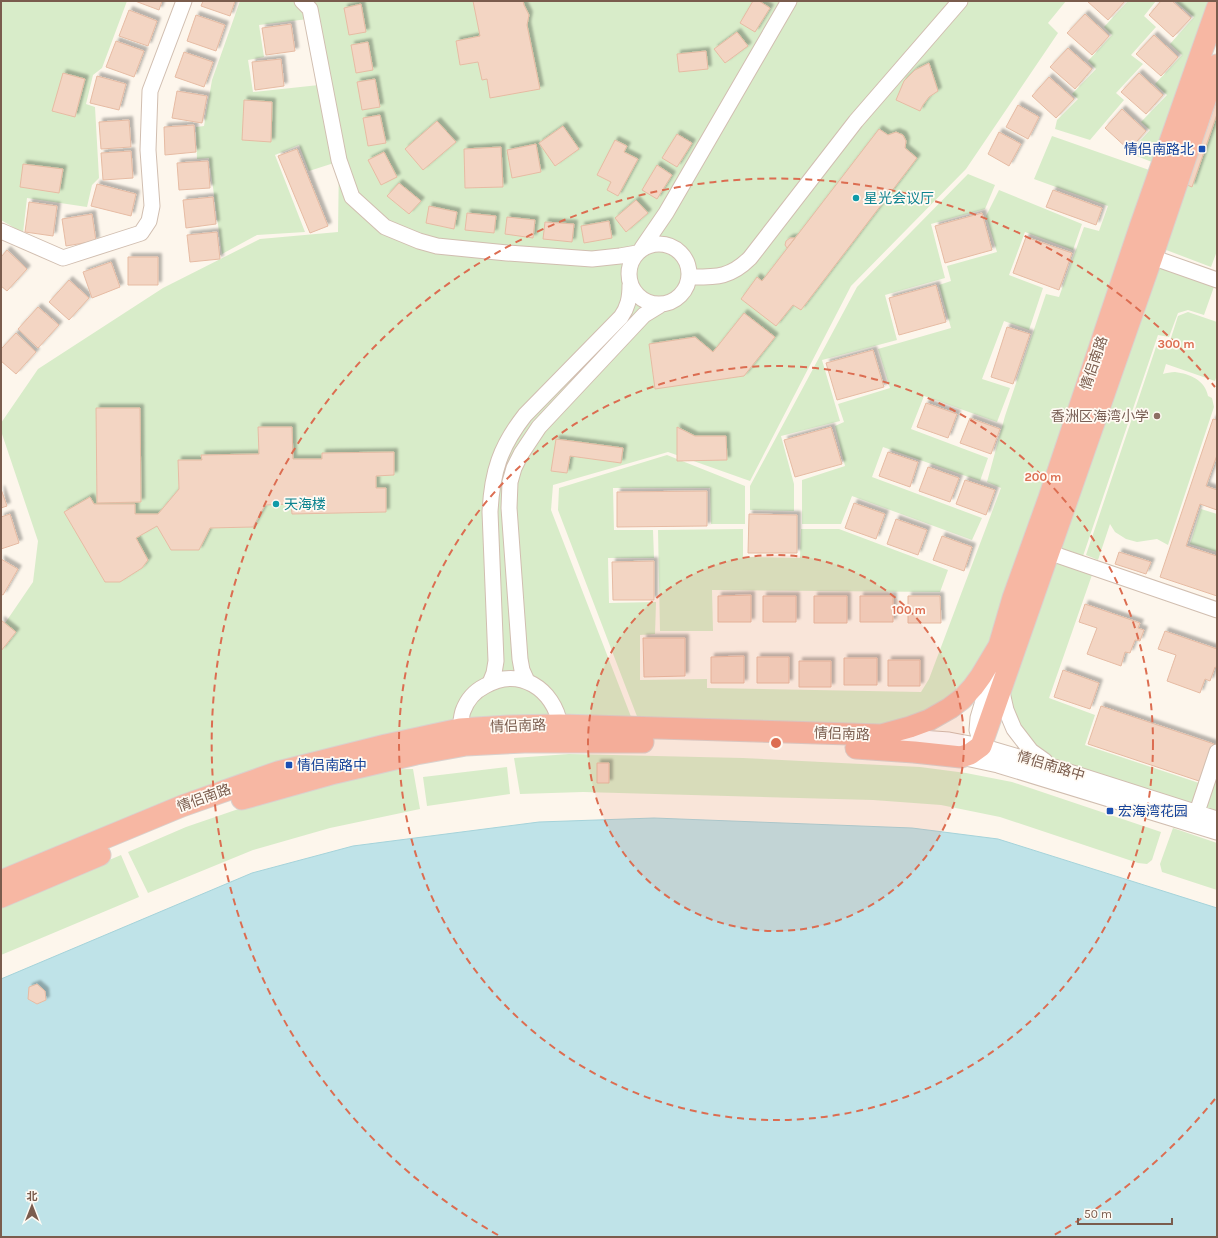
<svg xmlns="http://www.w3.org/2000/svg" width="1218" height="1238" font-family="Karla,'Noto Sans SC',sans-serif">
  <style>
    .green { fill: #d8ecc9 }
    .water { fill: #bfe3e8; stroke: #a5d3da }
    .building { fill: #f3d5c3; stroke: #e6bba3; filter: url(#shadow) }
    .lines { fill: none; stroke-linecap: round; stroke-linejoin: round }
    .minor-casing { stroke: #d1beb0; stroke-width: 17 }
    .highway-casing { stroke: #dad1cd; stroke-width: 23 }
    .minor { stroke: #fff; stroke-width: 15 }
    .highway { stroke: #f7b7a3; stroke-width: 21 }
    .ring { fill: none; stroke: #dc6d51; stroke-width: 2; stroke-dasharray: 7 5 }
    .transit-dot { fill: #1a4fb4; stroke: #fffaf3; stroke-width: 1.5 }
    .culture-dot { fill: #0f9aa8; stroke: #fffaf3; stroke-width: 1.5 }
    .education-dot { fill: #8d6e63; stroke: #fffaf3; stroke-width: 1.5 }
    .labels { text-anchor: middle; dominant-baseline: central; stroke-width: 3.5; stroke-linejoin: round; paint-order: stroke }
    .transit-label { font-size: 14px; fill: #164399; stroke: #fffaf3; text-anchor: start }
    .culture-label { font-size: 14px; fill: #0d838f; stroke: #fffaf3; text-anchor: start }
    .street-label { font-size: 14px; fill: #7a5c4d; stroke: #fffaf3 }
    .education-label { font-size: 14px; fill: #785e54; stroke: #fffaf3; text-anchor: end }
    .centre { fill: #dc6d51; stroke: #fffaf3; stroke-width: 2 }
    .ring-label { font-size: 12px; text-anchor: middle; font-weight: bold; fill: #dc6d51; stroke: #fffaf3; stroke-width: 3.5; stroke-linejoin: round; paint-order: stroke }
  </style>
  <defs>
    <filter id="shadow"><feDropShadow dx="3.5" dy="-3.5" stdDeviation="1" flood-color="#0004"/></filter>
  </defs>
  <rect width="100%" height="100%" fill="#fdf6ec"/>
  <!-- green -->
  <path class="green" d="M1 1H127L102 68 93 75 86 104 95 107 99 178 92 185 87 207 27 198 23 233 1 220Z
    M240 1H293L308 19 259 25 264 57 248 60 253 92 319 85 334 163 309 171 299 145 275 155 305 232 257 235 222 254 209 158 197 159 196 127 204 126 212 80Z
    M302 1H1066L1048 23 1058 33 966 169 851 286 750 481 668 452 553 485 551 510 635 727 386 745 1 874V629L33 582 38 541 1 431V423L38 369 163 288 260 239 338 232 339 160Z
    M1128 1H1156L1144 16 1156 27 1131 55 1143 64 1116 93 1124 100 1090 140 1055 129 1057 120 1078 99 1072 94 1096 69 1088 61 1112 35 1104 27Z
    M1175 1H1215L1157 164 1129 153 1150 130 1141 122 1167 95 1155 84 1182 55 1170 44 1194 17Z
    M1217 94V251L1211 267 1161 248Z
    M1052 136 1152 171 992 644 976 671 942 705 879 728 638 719 558 510 559 488 667 455 745 486V524H711L710 488H613L614 530H653L654 558H608L609 603 656 602 655 634 640 635V680L707 679V688L921 692 929 679 1001 488 987 482 1005 416 1046 294 1059 297 1084 227 1099 231 1108 206 1034 179Z
    M968 174 995 185 985 209 931 224 945 278 885 295 897 340 822 360 840 421 781 436 794 484V511L750 510V486L857 287Z
    M999 190 1082 224 1073 250 1025 232 1009 275 1043 288 1029 330 1004 321 982 379 1010 388 997 422 924 396 911 429 988 458 980 481 883 447 872 477 982 518 972 540 852 496 841 524H802V480L845 466 835 426 844 422 838 404 890 388 878 349 951 328 939 285 951 281 947 266 997 252 986 216Z
    M1155 265 1215 284 1204 315 1188 310 1178 313 1169 337 1158 335 1082 559 1055 550Z
    M1188 312 1217 322V375L1215 381 1166 364 1163 374C1166 373 1171 372 1175 372 1190 374 1205 380 1208 396L1212 398 1214 407 1168 545 1157 539 1137 542 1126 539 1115 532 1110 524 1098 560 1086 555 1159 338 1170 341 1178 316Z
    M1201 509 1217 514V552L1190 544Z
    M743 529V557L800 558 801 529H839L948 570 940 592 712 590 713 631H660L658 530Z
    M1051 559 1093 572 1049 698 1095 715 1085 745 1202 784 1195 809 1051 763 1014 722 1005 688Z
    M569 754 743 758 920 767 966 773 1012 782 1161 832 1152 860 1147 864 1138 863 1000 817 941 805 873 800 583 792 520 794 514 758Z
    M507 767 510 794 427 806 423 777Z
    M413 769 420 809 330 828 253 850 148 893 128 852 186 827 279 795 373 770Z
    M1217 770V815L1203 810Z
    M1173 828 1217 843V890L1162 872 1160 864Z
    M121 855 139 897 1 955V906Z"/>
  <!-- water -->
  <path class="water" d="M654 818 912 828 998 839 1217 908V1237H1V979L252 873 353 846 539 822Z"/>
  <!-- building -->
  <path class="building" d="M135 1H162L159 10Z
    M203 1H235L230 16 201 6Z
    M473 1H523L524 5 529 15 527 25 540 89 490 98 487 79 482 80 478 62 460 65 456 41 480 36Z
    M753 1H759L770 8 755 32 740 23Z
    M1087 1H1125L1108 20Z
    M1161 1H1172L1191 18 1173 37 1149 15Z
    M361 4 366 32 349 35 344 8Z
    M129 10 157 21 148 46 119 36Z
    M1085 14 1109 36 1092 55 1067 33Z
    M196 15 225 25 216 51 187 41Z
    M291 24 295 51 266 55 262 28Z
    M737 32 748 46 725 63 714 49Z
    M1154 35 1178 57 1161 76 1136 54Z
    M116 41 144 51 134 77 106 67Z
    M368 42 373 70 356 73 351 45Z
    M1068 48 1092 69 1075 89 1050 67Z
    M706 51 708 69 679 72 677 54Z
    M184 52 213 62 204 87 175 77Z
    M281 59 284 86 255 90 252 62Z
    M929 63 938 91 929 97 923 105 920 111 896 100 904 81 915 70Z
    M63 73 85 79 75 117 52 111Z
    M1139 73 1163 95 1146 114 1121 92Z
    M97 76 126 84 119 110 90 103Z
    M1049 77 1074 99 1056 118 1032 96Z
    M375 79 380 107 362 110 357 82Z
    M177 91 207 96 202 123 172 118Z
    M1217 99V114L1192 187 1187 185Z
    M244 100 272 102 271 142 242 140Z
    M1018 105 1039 117 1028 139 1006 127Z
    M1122 109 1146 131 1129 150 1105 128Z
    M380 115 386 143 368 146 363 118Z
    M129 120 131 147 101 149 99 122Z
    M437 121 456 142 423 170 405 149Z
    M194 125 196 152 165 155 164 127Z
    M563 126 579 149 555 166 539 143Z
    M879 129 888 135 896 132 903 135 906 141 905 148 917 158 801 310 793 305 776 326 741 299 757 277 762 281Z
    M999 132 1021 144 1009 166 988 154Z
    M677 134 692 143 677 167 662 158Z
    M615 140 627 146 624 152 638 159 618 196 607 190 611 182 597 175Z
    M536 144 541 172 512 178 507 150Z
    M501 147 503 187 465 188 464 149Z
    M297 149 328 226 310 233 278 156Z
    M131 151 133 178 103 180 101 153Z
    M384 152 397 177 381 185 368 160Z
    M208 161 210 188 179 190 177 163Z
    M23 164 63 169 59 193 20 187Z
    M657 165 672 175 657 199 642 190Z
    M399 183 421 201 409 214 387 196Z
    M97 184 136 194 131 216 91 206Z
    M1053 190 1102 208 1096 225 1046 207Z
    M213 197 216 224 186 228 183 200Z
    M636 200 648 213 626 232 615 218Z
    M29 202 57 206 53 236 25 232Z
    M429 206 457 212 454 229 426 223Z
    M467 213 496 216 494 233 465 230Z
    M982 213 992 250 945 263 935 226Z
    M92 214 96 241 66 246 62 219Z
    M507 217 535 220 533 238 505 234Z
    M609 221 612 238 584 243 581 226Z
    M545 222 574 224 572 242 543 239Z
    M217 232 220 259 190 262 187 235Z
    M1026 237 1072 253 1059 290 1013 273Z
    M790 238H795L787 248 785 245 786 241Z
    M7 250 27 269 7 291 1 286V257Z
    M128 257H158V285H128Z
    M111 262 120 287 92 298 83 272Z
    M69 280 89 298 69 320 49 302Z
    M936 285 946 322 899 335 889 298Z
    M38 307 59 325 38 348 18 329Z
    M744 313 775 337 744 376 655 389 649 344 695 337 713 352Z
    M1007 327 1030 334 1013 384 991 377Z
    M16 333 36 352 16 374 1 361V349Z
    M873 350 884 387 837 400 826 363Z
    M926 403 957 414 948 438 917 427Z
    M96 408H140L141 502 97 503Z
    M970 418 1000 429 991 454 960 443Z
    M1213 419 1217 420V455L1206 486 1217 490V510L1200 504 1186 546 1217 556V596L1160 577Z
    M258 427H292L293 459H322V453L394 452V475L376 476V488H386V512L292 514 291 504 265 505 253 527 210 528 199 550H171L157 526 136 538 148 560 142 568 120 582H105L64 512 90 497 94 504H135V514H158L179 489 178 460H202L201 455 259 454Z
    M677 427 695 436H726L727 460 677 461Z
    M831 427 842 464 795 477 784 440Z
    M556 439 623 448 621 463 570 456 567 473 551 471Z
    M888 452 918 462 910 487 879 476Z
    M928 467 959 478 950 502 919 491Z
    M965 480 995 490 986 515 956 504Z
    M1 489 7 506 1 508Z
    M707 491V526L617 527V492Z
    M854 503 885 514 876 539 845 528Z
    M10 514 19 543 1 549V517Z
    M749 514 797 515V553H748Z
    M896 519 927 530 918 555 887 544Z
    M942 536 972 547 964 571 933 560Z
    M1119 552 1151 562 1146 574 1115 564Z
    M1 559 18 569 3 595 1 594Z
    M654 561V600H613L612 562Z
    M751 595V622H718V596Z
    M763 596H796V622H763Z
    M814 596H847V623H814Z
    M860 596H893V622H860Z
    M908 596H940L941 623H908Z
    M1085 604 1140 623 1138 628 1144 630 1140 641 1135 640 1130 653 1125 652 1121 666 1087 654 1097 628 1079 622Z
    M1 620 16 632 1 651Z
    M1165 631 1217 649V668L1215 667 1210 681 1205 679 1200 693 1167 681 1176 655 1158 649Z
    M643 638H685V676L644 677Z
    M744 656V683H711V657Z
    M757 657H789V683H757Z
    M844 658H877V685H844Z
    M888 660H920V686H888Z
    M799 661H831V687H799Z
    M1063 670 1099 683 1090 709 1054 697Z
    M1101 706 1214 744 1202 782 1088 744Z
    M597 763H609V783H597Z
    M37 984 45 991 46 1000 37 1004 28 999 29 987Z"/>
  <g class="lines">
    <!-- minor casing -->
    <g class="minor-casing">
      <path id="minor" d="M302 1 310 9 339 160 352 197 385 227 419 241 437 246 507 253 592 259 620 256 637 253
        M1 231 63 258 141 233 149 221 152 206 148 150 150 91 184 1
        M629 274a30 30 0 1 1 60 0a30 30 0 1 1-60 0Z
        M642 248 666 213 789 1
        M1143 254 1217 280
        M689 277C716 277 730 278 750 258L856 121 960 1
        M1048 552 1217 610
        M527 681 522 670 520 659 509 508 510 482 514 468 521 454 539 427 644 315 662 304
        M490 683 494 673 496 661 490 512C492 472 500 447 525 415L621 317C628 307 630 298 630 285
        M1001 688 1006 710 1014 729 1031 751 1045 761
        M460 729C461 723 461 717 463 711 467 700 475 691 485 686 519 666 554 689 560 725
        M892 736 949 740 981 746 1060 769 1217 819
        M981 744 977 730 978 718 994 664
        M961 757 998 765 1217 832
        M1197 812 1217 752"/>
    </g>
    <!-- highway casing -->
    <g class="highway-casing">
      <path id="highway" d="M856 748 914 752 961 757 970 754 981 746 1152 257 1217 65
        M242 799 335 773 416 754 466 745 524 742H643
        M1 881 182 806 278 772 386 745 460 729 509 726 560 725 881 735 910 727 929 720 950 708 962 699 973 687 981 676 999 646 1013 598 1049 498 1140 227 1217 8
        M1 897 100 855"/>
    </g>
    <!-- minor -->
    <use href="#minor" class="minor"/>
    <!-- highway -->
    <use href="#highway" class="highway"/>
  </g>
  <!-- distance rings -->
  <circle cx="776" cy="743" r="188" fill="#dc6d51" fill-opacity=".12"/>
  <g class="ring">
    <circle cx="776" cy="743" r="188"/>
    <circle cx="776" cy="743" r="377"/>
    <path d="M1215 1099A565 565 0 0 1 1054 1235M498 1235A565 565 0 1 1 1215 387"/>
  </g>
  <!-- markers -->
  <g class="transit-dot">
    <rect x="1198" y="145" width="8" height="8" rx="2"/>
    <rect x="285" y="761" width="8" height="8" rx="2"/>
    <rect x="1106" y="807" width="8" height="8" rx="2"/>
  </g>
  <g class="culture-dot">
    <circle cx="856" cy="198" r="4"/>
    <circle cx="276" cy="504" r="4"/>
  </g>
  <circle class="education-dot" cx="1157" cy="416" r="4"/>
  <g class="labels">
    <!-- transit labels -->
    <g class="transit-label">
      <text x="1194" y="149" text-anchor="end">情侣南路北</text>
      <text x="297" y="765">情侣南路中</text>
      <text x="1118" y="811">宏海湾花园</text>
    </g>
    <!-- culture labels -->
    <g class="culture-label">
      <text x="864" y="198">星光会议厅</text>
      <text x="284" y="504">天海楼</text>
    </g>
    <!-- street labels -->
    <g class="street-label">
      <text transform="translate(1094 363) rotate(-71)">情侣南路</text>
      <text transform="translate(518 726) rotate(-2)">情侣南路</text>
      <text transform="translate(842 734) rotate(2)">情侣南路</text>
      <text transform="translate(1051 766) rotate(17)">情侣南路中</text>
      <text transform="translate(204 798) rotate(-20)">情侣南路</text>
    </g>
    <!-- education labels -->
    <g class="education-label">
      <text x="1149" y="416">香洲区海湾小学</text>
    </g>
  </g>
  <circle cx="776" cy="743" r="6" class="centre"/>
  <g class="ring-label">
    <text x="1176" y="348">300 m</text>
    <text x="1043" y="481">200 m</text>
    <text x="909" y="614">100 m</text>
  </g>
  <!-- border -->
  <rect width="1218" height="1238" fill="none" stroke="#7a5c4d" stroke-width="4"/>
  <!-- north arrow -->
  <g transform="translate(32 1206)" stroke="#fffaf3" stroke-width="3" paint-order="stroke">
  <path d="M0-3L7 15L0 10L-7 15Z" fill="#7a5c4d"/>
  <text y="-6" font-size="11" font-weight="bold" text-anchor="middle" fill="#7a5c4d">北</text>
  </g>
  <!-- scale -->
  <path d="M1078 1218v6h94v-6" fill="none" stroke="#7a5c4d" stroke-width="2"/>
  <text x="1084" y="1218" font-size="12" fill="#7a5c4d" stroke="#fffaf3" stroke-width="3" paint-order="stroke">50 m</text>
</svg>
